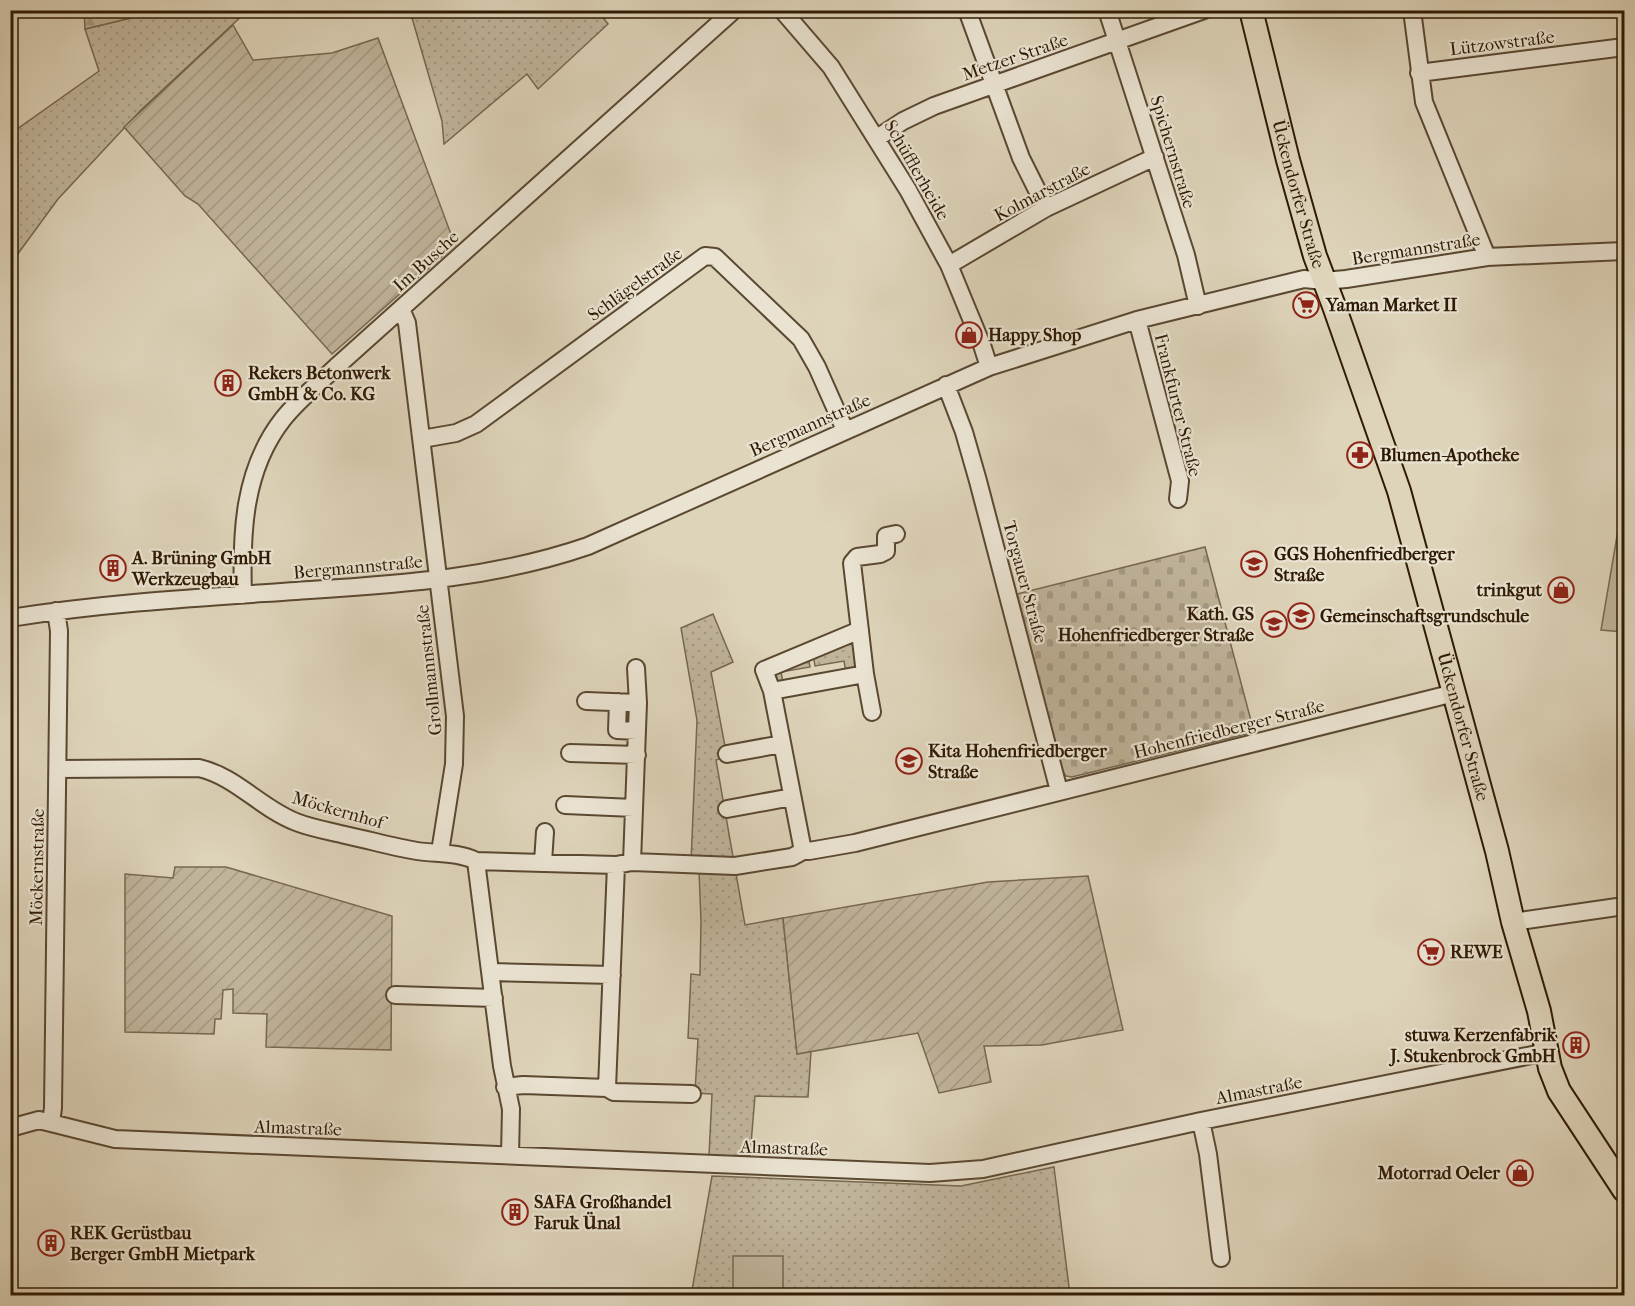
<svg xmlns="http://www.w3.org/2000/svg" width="1635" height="1306" font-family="'IM FELL French Canon',serif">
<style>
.grass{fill:url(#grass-dots);stroke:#77674f;stroke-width:1.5}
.forest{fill:url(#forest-firs);stroke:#77674f;stroke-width:1.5}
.cemetery{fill:url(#cemetery-stones);stroke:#77674f;stroke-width:1.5}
.garden{fill:url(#garden-furrows);stroke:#77674f;stroke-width:1.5}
.pitch{fill:#c0b49b;stroke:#77674f;stroke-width:1.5}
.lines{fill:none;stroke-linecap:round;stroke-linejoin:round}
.minor-casing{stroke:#5a4831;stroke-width:20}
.major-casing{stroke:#2e1a03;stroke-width:26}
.minor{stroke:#eae3d2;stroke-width:16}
.major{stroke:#ded4ba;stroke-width:22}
.labels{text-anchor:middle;stroke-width:4.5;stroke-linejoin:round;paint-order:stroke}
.street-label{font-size:18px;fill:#2e1a03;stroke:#eae3d2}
.poi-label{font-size:18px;font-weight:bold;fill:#2e1a03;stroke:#eae3d2;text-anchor:start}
</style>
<defs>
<pattern id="grass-dots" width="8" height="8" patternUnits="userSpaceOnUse" patternTransform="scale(1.5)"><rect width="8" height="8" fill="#c0b49b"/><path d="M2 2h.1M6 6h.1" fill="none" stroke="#a59a84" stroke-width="1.8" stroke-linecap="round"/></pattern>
<pattern id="forest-firs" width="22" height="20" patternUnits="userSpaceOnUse" patternTransform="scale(1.5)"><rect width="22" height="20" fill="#c0b49b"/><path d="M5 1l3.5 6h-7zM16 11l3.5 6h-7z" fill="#a59a84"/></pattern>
<pattern id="cemetery-stones" width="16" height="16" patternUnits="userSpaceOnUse" patternTransform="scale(1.5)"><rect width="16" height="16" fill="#c0b49b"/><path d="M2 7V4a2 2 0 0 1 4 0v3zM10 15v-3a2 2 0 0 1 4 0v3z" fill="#a59a84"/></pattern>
<pattern id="garden-furrows" width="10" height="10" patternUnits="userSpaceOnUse" patternTransform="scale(1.5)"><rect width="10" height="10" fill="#c0b49b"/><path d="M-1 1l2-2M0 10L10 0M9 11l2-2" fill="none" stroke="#a59a84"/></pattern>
</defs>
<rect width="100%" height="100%" fill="#ded4ba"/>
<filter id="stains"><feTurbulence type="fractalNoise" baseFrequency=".00333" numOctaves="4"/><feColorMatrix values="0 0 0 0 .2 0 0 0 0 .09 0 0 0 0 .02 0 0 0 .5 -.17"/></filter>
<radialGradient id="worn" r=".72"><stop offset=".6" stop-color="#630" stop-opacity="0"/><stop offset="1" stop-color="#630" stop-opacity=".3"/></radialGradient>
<path class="grass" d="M160,11h87l-106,99 -83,89 -41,56 -6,13v-136l6,-3 82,-58 -14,-42z
M410,11h188l10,13 -70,65 -11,-15 -83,70 -2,-23z
M713,614l20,48 -22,10 16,85 -11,3 29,165 38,-7 14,135 14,-2 -3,46 -53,-1 -5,60h-41l3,-62 -17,-1 3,-54 -10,-1 3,-64 9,1 1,-54 -2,-50 -8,-9 6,-142 -16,-92z
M853,642l2,2 2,23 -11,5 -2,-11 -29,5 -2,-12z
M808,656l2,11 -29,5 2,11 -5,1 -3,-14z
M1054,1167l16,128 -379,1 21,-120 249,10z"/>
<path class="forest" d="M84,10h76v1l-75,18z"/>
<path class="cemetery" d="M1205,547l49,185 -182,45 -6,-1 -4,-5 -45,-177z"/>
<path class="garden" d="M233,25l20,35 79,-7 46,-15 77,207 -123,109 -134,-150 -13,-8 -61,-69z
M175,867h51l166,49 -1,134 -125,-3 1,-33 -34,-1v-24l-10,1 -2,29h-6l-1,15 -89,-2v-158l48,4z
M1088,876l35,154 -81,15 -58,1 7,36 -52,11 -21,-60 -121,21 -14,-136 205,-36z"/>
<path class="pitch" d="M1624,495v137l-23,-2z
M733,1256h50v39h-50z"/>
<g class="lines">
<g class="minor-casing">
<path id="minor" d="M782,10l49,57 77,123 41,75 33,80 7,22
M967,10l54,148 25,50
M1107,10l79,245 12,51
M1412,10l12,92 63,155
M1419,73l205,-26
M877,138l26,-17 31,-15 270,-96
M949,265l97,-57 109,-51
M401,309l6,14 48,393 -1,48 -14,88
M1137,320l43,161 -2,18
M946,385l18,47 14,49 81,310
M422,439l34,-6 20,-9 229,-168 10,1 86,82 16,28 28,63
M243,595c-2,-61 0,-125 40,-176 15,-19 35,-35 53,-52l398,-357
M10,618c100,-16 200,-21 300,-28 95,-6 188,-13 278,-44l401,-179 148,-47 167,-41 20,2 22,-2 141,-22 137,-6
M865,674l7,38
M772,691l93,-17 -13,-111 5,-6 23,-3 6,-3v-15l10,-2
M586,701l52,2
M618,702l-1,28 20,1
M570,753l67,2
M727,754l55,-10
M58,769l141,-1c38,9 61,40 97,54 15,6 33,9 49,13 24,5 48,12 72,16 20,3 41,1 59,10l26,205 9,43 -1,46
M565,805l69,3
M727,809l65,-12
M803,851l-31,-160 -8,-21 96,-40
M476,861l140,4 16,-3 103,4 57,-9 11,-6h6l46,-8 599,-150
M543,862l2,-30
M632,862l6,-159 -2,-35
M1513,922l111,-16
M491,972l121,3
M395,995l99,3
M505,1087l18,-2 84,3 7,4 78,2
M607,1088l9,-223
M1201,1121l7,33 13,104
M51,1123l2,-15 6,-477 -3,-20
M10,1128l29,-8 76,19 815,34 53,-4 218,-48 346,-69"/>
</g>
<g class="major-casing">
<g id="major">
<path id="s1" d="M1251,10l37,150 27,96 19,50 65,185 98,360 16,71 26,89 11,57 9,23 65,99"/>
</g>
</g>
<use href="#minor" class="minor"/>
<use href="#major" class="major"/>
</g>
<defs>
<g id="supermarket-ring" transform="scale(1.35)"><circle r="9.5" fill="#eae3d2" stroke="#8f2418" stroke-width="1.5"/><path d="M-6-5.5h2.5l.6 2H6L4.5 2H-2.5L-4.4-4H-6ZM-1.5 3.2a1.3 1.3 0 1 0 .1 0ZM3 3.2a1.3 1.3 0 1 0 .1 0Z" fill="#8f2418"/></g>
<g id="shop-ring" transform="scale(1.35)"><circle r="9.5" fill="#eae3d2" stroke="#8f2418" stroke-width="1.5"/><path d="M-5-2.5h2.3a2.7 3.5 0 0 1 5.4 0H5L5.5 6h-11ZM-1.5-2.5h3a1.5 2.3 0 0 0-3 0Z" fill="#8f2418"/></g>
<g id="building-ring" transform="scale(1.35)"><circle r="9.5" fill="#eae3d2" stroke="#8f2418" stroke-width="1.5"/><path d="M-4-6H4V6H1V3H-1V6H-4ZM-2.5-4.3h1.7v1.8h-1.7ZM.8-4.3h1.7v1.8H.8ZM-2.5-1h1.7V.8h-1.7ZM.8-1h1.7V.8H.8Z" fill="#8f2418"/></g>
<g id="pharmacy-ring" transform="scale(1.35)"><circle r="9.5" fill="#eae3d2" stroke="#8f2418" stroke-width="1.5"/><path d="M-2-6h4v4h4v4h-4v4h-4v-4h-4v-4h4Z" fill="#8f2418"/></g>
<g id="school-ring" transform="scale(1.35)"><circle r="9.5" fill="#eae3d2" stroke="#8f2418" stroke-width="1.5"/><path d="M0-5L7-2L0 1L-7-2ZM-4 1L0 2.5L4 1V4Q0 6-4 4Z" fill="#8f2418"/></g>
</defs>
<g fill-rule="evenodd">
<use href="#supermarket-ring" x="1306" y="305"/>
<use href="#shop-ring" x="969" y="335"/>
<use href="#building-ring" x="228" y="383"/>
<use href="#pharmacy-ring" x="1360" y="455"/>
<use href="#school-ring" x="1254" y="564"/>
<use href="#building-ring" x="113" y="568"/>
<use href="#shop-ring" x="1561" y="590"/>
<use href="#school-ring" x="1301" y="616"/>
<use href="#school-ring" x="1274" y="624"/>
<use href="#school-ring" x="909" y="761"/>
<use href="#supermarket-ring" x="1431" y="952"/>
<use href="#building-ring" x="1576" y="1045"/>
<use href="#shop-ring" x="1520" y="1173"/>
<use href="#building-ring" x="515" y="1212"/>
<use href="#building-ring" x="51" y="1243"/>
</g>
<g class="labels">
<g class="street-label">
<text transform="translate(1502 43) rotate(-7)" y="6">Lützowstraße</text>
<text transform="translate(1015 57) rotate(-19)" y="6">Metzer Straße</text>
<text transform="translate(1173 152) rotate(73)" y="6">Spichernstraße</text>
<text transform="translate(917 170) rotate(60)" y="6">Schüfflerheide</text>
<text transform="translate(1042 192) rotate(-28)" y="6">Kolmarstraße</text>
<text dy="6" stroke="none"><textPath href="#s1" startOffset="190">Ückendorfer Straße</textPath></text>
<text transform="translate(1416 249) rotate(-9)" y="6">Bergmannstraße</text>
<text transform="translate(426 261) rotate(-42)" y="6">Im Busche</text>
<text transform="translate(635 284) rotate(-36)" y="6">Schlägelstraße</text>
<text transform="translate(1178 405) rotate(76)" y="6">Frankfurter Straße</text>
<text transform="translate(810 425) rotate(-24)" y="6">Bergmannstraße</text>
<text transform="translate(358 567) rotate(-5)" y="6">Bergmannstraße</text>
<text transform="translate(1025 582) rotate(75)" y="6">Torgauer Straße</text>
<text transform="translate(429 670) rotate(-96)" y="6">Grollmannstraße</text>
<text dy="6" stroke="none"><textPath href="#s1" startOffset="748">Ückendorfer Straße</textPath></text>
<text transform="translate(1229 729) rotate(-14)" y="6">Hohenfriedberger Straße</text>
<text transform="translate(338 810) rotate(16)" y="6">Möckernhof</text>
<text transform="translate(37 867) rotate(-89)" y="6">Möckernstraße</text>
<text transform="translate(1259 1090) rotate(-11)" y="6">Almastraße</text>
<text transform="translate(298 1128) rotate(2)" y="6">Almastraße</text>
<text transform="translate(784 1148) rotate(2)" y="6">Almastraße</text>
</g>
<g class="poi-label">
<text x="1326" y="311">Yaman Market II</text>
<text x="988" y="341">Happy Shop</text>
<text x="248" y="379">Rekers Betonwerk<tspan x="248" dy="21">GmbH &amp; Co. KG</tspan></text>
<text x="1380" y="461">Blumen-Apotheke</text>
<text x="1274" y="560">GGS Hohenfriedberger<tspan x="1274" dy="21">Straße</tspan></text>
<text x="132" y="564">A. Brüning GmbH<tspan x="132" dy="21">Werkzeugbau</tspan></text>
<text x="1542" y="596" text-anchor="end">trinkgut</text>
<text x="1254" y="620" text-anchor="end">Kath. GS<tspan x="1254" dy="21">Hohenfriedberger Straße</tspan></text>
<text x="1320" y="622">Gemeinschaftsgrundschule</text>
<text x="928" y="757">Kita Hohenfriedberger<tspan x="928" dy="21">Straße</tspan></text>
<text x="1450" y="958">REWE</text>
<text x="1556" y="1041" text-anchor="end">stuwa Kerzenfabrik<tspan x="1556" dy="21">J. Stukenbrock GmbH</tspan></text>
<text x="1500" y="1179" text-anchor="end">Motorrad Oeler</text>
<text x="534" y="1208">SAFA Großhandel<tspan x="534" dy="21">Faruk Ünal</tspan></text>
<text x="70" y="1239">REK Gerüstbau<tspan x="70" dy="21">Berger GmbH Mietpark</tspan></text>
</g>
</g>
<rect width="1635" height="1306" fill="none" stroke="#ded4ba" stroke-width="36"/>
<rect x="12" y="12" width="1611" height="1282" fill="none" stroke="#2e1a03" stroke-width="3"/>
<rect x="18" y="18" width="1599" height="1270" fill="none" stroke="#2e1a03" stroke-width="1.5"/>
<rect width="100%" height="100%" filter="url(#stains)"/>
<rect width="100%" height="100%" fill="url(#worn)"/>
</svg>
